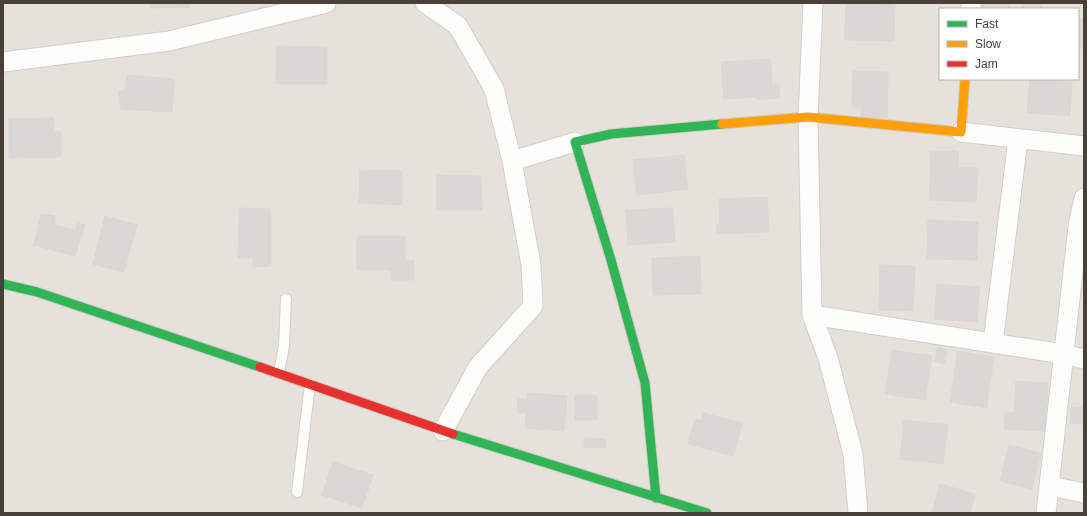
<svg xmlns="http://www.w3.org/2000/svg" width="1087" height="516" font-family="Arial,sans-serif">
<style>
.residential{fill:#e7e1db;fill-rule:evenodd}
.building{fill:#dbd7d4;stroke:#dbd7d3}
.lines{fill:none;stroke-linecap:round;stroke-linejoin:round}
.lane-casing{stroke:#d1cecb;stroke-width:12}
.street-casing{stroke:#d1cecb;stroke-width:21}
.fast-casing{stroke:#d2ccc4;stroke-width:11}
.slow-casing{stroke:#d2ccc4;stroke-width:11}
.jam-casing{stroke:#d2ccc4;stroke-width:11}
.lane{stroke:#fdfdfc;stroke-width:10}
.street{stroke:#fdfdfc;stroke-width:19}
.fast{stroke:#30b455;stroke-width:9}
.slow{stroke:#ff9f0a;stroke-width:9}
.jam{stroke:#e5322d;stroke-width:9}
</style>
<rect width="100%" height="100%" fill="#f3f0ed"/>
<path class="residential" d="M3,3h1081v510h-1081zM940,9h138v70h-138z"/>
<path class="building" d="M150,3h40v4l-40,1z
M982,3h27v6l-27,-2z
M1023,3h18v6h-18z
M846,4l49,1 -1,36 -49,-1z
M1078,19h6v29h-6z
M277,46l50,1v37h-51z
M770,59l2,26h7v13l-22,2v-3l-33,2 -3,-37z
M853,71l35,1 -1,46 -26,-1v-10h-9z
M127,75l47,4 -2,33 -51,-3 -2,-18h6z
M1030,79l42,3 -2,34 -43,-3z
M54,118v13h7v26l-52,1v-39z
M958,151l1,15 -28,2 -1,-16z
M684,155l4,34 -51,6 -4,-35z
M931,166l47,2 -2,34 -47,-2z
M360,170l42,1v34l-43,-2z
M437,175l44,1 1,34h-45z
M767,197l2,35 -52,2v-9h3l-1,-26z
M239,208l32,1v57l-18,1v-9h-15z
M673,208l2,34 -47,3 -2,-35z
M41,214l14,2v9l20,5 3,-7 7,2 -10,31 -41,-11z
M105,216l32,9 -13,47 -31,-8z
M928,220l50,2 -1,38 -50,-1z
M357,236h48v24h9v20h-23v-10h-34z
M700,256l1,38 -48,1 -1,-37z
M880,265l35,1 -2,45 -34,-1z
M937,284l42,3 -2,35 -43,-3z
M938,347l9,3 -3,14 -10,-3z
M892,350l40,6 -7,44 -40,-6z
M958,351l36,6 -8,51 -36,-6z
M1016,381l32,2 -3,48 -41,-2 1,-16h9z
M527,393l40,3 -3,35 -39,-3 1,-15 -9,-1 1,-13 8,1z
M575,395h22v25h-22z
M1071,407l13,1v16l-14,-1z
M703,413l39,10 -8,33 -46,-12 7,-25 7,2z
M904,420l44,5 -5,39 -43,-5z
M584,438l22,1 -1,9 -21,-1z
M1009,445l32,8 -9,36 -32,-8z
M333,462l40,13 -11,33 -40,-13z
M940,484l35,10 -5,19h-38z"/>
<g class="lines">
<g class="lane-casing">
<path id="lane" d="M279,373l5,-28 2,-46
M297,492l13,-108"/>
</g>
<g class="street-casing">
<path id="street" d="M425,3l33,23 36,63 18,72 19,104 2,41 -55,61 -35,64
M813,3l-5,114 4,198 16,43 25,96 5,59
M971,9v-6
M3,62l166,-21 157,-38
M961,132l123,14
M512,161l63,-19
M812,315l251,39 21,5
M993,343l25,-204
M1050,486l34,7
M1046,513l32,-286 6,-29"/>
</g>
<g class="fast-casing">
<path id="fast" d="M3,284l34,8 223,75
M453,434l254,79
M656,498l-11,-115 -34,-123 -36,-118 36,-8 111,-10"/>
</g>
<g class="slow-casing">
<path id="slow" d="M722,124l86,-7 153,15 4,-53"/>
</g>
<g class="jam-casing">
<path id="jam" d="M260,367l193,67"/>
</g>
<use href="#lane" class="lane"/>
<use href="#street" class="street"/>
<use href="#fast" class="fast"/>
<use href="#slow" class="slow"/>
<use href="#jam" class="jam"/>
</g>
<rect width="1087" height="516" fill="none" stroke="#494038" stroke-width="8"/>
<rect x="939" y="8" width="140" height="72" fill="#ffffff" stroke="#b6b3af"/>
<rect x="947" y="21" width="20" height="6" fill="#30b455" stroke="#b6b3af"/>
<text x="975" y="28" font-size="12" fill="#494038">Fast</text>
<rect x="947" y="41" width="20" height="6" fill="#ff9f0a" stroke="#b6b3af"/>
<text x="975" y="48" font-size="12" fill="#494038">Slow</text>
<rect x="947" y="61" width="20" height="6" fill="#e5322d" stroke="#b6b3af"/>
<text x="975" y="68" font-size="12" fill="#494038">Jam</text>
</svg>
